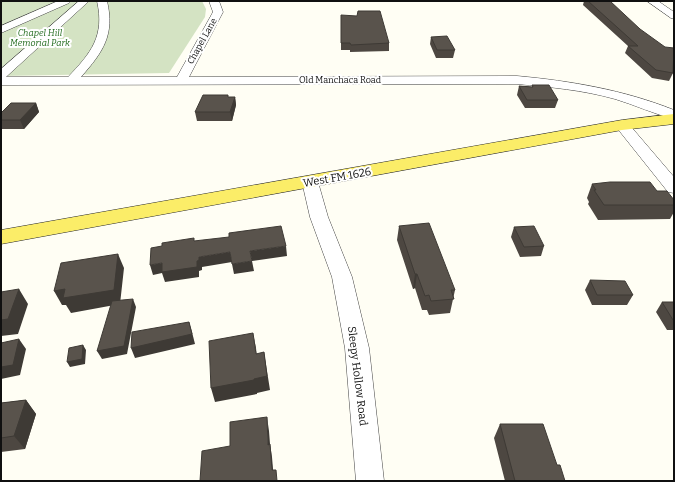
<svg xmlns="http://www.w3.org/2000/svg" width="675" height="482" font-family="Bitter,serif">
<style>
.cemetery{fill:#d4e3c3}
.lines{fill:none;stroke-linecap:round;stroke-linejoin:round}
.minor-casing{stroke:#434343;stroke-width:1}
.major-casing{stroke:#212121;stroke-width:1}
.minor{fill:#fff;fill-rule:evenodd}
.major{fill:#fbed68;fill-rule:evenodd}
.wall{fill:#4d4741}
.shaded-wall{fill:#3e3a35}
.building{fill:#59534c;stroke:#3e3a35}
.labels{text-anchor:middle;stroke-width:4;stroke-linejoin:round;paint-order:stroke}
.far-park-label{font-size:9px;font-style:italic;fill:#226b1e;stroke:#fff}
.far-street-label{font-size:9px;fill:#101010;stroke:#fff}
.street-label{font-size:11px;fill:#101010;stroke:#fff}
</style>
<rect width="100%" height="100%" fill="#fffef4"/>
<path class="cemetery" d="M1,1h201l4,8 -1,8 -36,56 -168,3z"/>
<g class="lines">
<g class="minor-casing">
<path id="minor" d="M58,1h13l-2,2 -68,30v-7z
M79,1h10l-83,76h62c23,-24 37,-41 29,-76h10c8,34 -4,51 -26,76h96l36,-65 -4,-11h10l4,11 -34,65 328,-1c54,5 107,14 157,34v9c-20,-5 -39,-14 -59,-20 -32,-9 -65,-12 -98,-15l-516,1v-16z
M647,1h11l16,11v7l-3,-1z
M622,121l5,1 47,55v16l-6,-1 -51,-64 -2,-3 2,-3z
M310,177l6,1 2,4 10,35 24,60 17,71 15,133h-28l-11,-133 -13,-71 -22,-60 -8,-35 2,-4z"/>
</g>
<g class="major-casing">
<path id="major" d="M674,114v10l-52,6 -621,114v-14l621,-110z"/>
</g>
<use href="#minor" class="minor"/>
<use href="#major" class="major"/>
</g>
<path class="wall" d="M584,1h26l63,72 -4,8 -17,-3 -27,-25 3,-7 -45,-41z
M341,15l48,28v8l-39,1v-2h-9z
M431,37l24,13 -2,8h-17l-6,-14z
M532,85l26,15 -3,8h-30l-8,-13 2,-9 13,1z
M229,97h6l1,8 -4,16h-35l-2,-9z
M36,103l3,9 -15,17h-23v-16z
M592,184l65,7 17,9v12l-4,7 -72,1 -10,-16 1,-2 -2,-4z
M399,226l56,64 -5,23 -21,2 -2,-5h-5l-7,-22 -2,1 -16,-49z
M514,227l30,19 -3,10 -21,1 -9,-20z
M590,280l43,15 -6,10h-35l-7,-15z
M662,302h12v28h-7l-11,-18z
M26,400l10,14 -11,35 -24,3v-49z
M500,424l57,41 8,16h-60l-11,-43z"/>
<path class="shaded-wall" d="M235,97l1,8 -4,16 -2,-9z
M36,103l3,9 -15,17 -4,-9z
M286,246l1,10 -35,5 -2,-10z
M230,252l2,10 -30,5v3l-3,1v6l-34,5 -3,-9 -9,2 -3,-10 12,-2 35,-2 2,-4z
M118,254l6,14 -4,36 -49,9 -5,-8h-4l-8,-14z
M252,261l2,10 -20,3 -2,-10z
M415,274h2l-2,14 -2,1z
M19,289l9,15 -10,30 -17,2v-16z
M133,299l3,8 -9,47 -25,5 -5,-8z
M189,322l3,10 3,12 -60,14 -4,-10z
M253,333l3,15 2,20z
M19,339l7,10 -6,26 -19,4v-12z
M83,345l3,5 -1,14 -15,3 -3,-5z
M264,352l6,38 -13,3v1l-42,8 -4,-14z
M26,400l10,14 -11,35 -11,-13z
M267,417l2,14 1,13 2,13 2,24 -2,-11 -4,-25z"/>
<path class="building" d="M588,1h22l30,28 25,18 9,1 -1,25 -17,-3 -28,-24h10z
M358,11h22l9,32 -38,2 -1,-2h-9v-28l16,1z
M447,36l8,14h-18l-6,-13z
M532,85h17l9,15h-31l-8,-14 14,1z
M203,95h25v2h7l-5,15h-35z
M11,103h25l-16,17h-19v-7z
M610,182h40l7,9h10l7,9v5h-70l-10,-15h2l-4,-6z
M429,223l26,67h-4l3,9 -23,2 -2,-6 -4,1 -8,-22h-2l-16,-48z
M281,226l5,20 -36,5 2,10 -20,3 -2,-12 -31,5v3l-2,1v6l-35,5v-9l-12,2 1,-17 11,-2v-3l32,-5v3l35,-4v-4z
M534,226l10,20 -20,1 -10,-20z
M118,254l-4,36 -51,8 2,-9 -11,2 7,-28z
M590,280l35,1 8,14h-36z
M19,289l-11,30 -7,1v-28z
M133,299l-9,47 -27,5 15,-50z
M662,302h12v18h-1z
M189,322l3,12 -61,14 1,-16z
M253,333l3,21 8,-2 3,24 -13,3v1l-43,8 -2,-47z
M19,339l-6,26 -12,2v-24z
M83,345l-1,14 -15,3 2,-14z
M26,400l-12,36 -13,2v-35z
M267,417l1,28 2,-1 2,26h4l1,11h-77l2,-30 28,-5v-24z
M500,424h43l14,41h3l5,16h-50z"/>
<g class="labels">
<g class="far-park-label">
<text x="40" y="36">Chapel Hill<tspan x="40" dy="10">Memorial Park</tspan></text>
</g>
<g class="far-street-label">
<text transform="translate(202 41) rotate(-61)" y="3">Chapel Lane</text>
<text x="340" y="83">Old Manchaca Road</text>
</g>
<g class="street-label">
<text transform="translate(337 177) rotate(-10)" y="4">West FM 1626</text>
<text transform="translate(358 376) rotate(83)" y="4">Sleepy Hollow Road</text>
</g>
</g>
<rect width="675" height="482" fill="none" stroke="#101010" stroke-width="4"/>
</svg>
